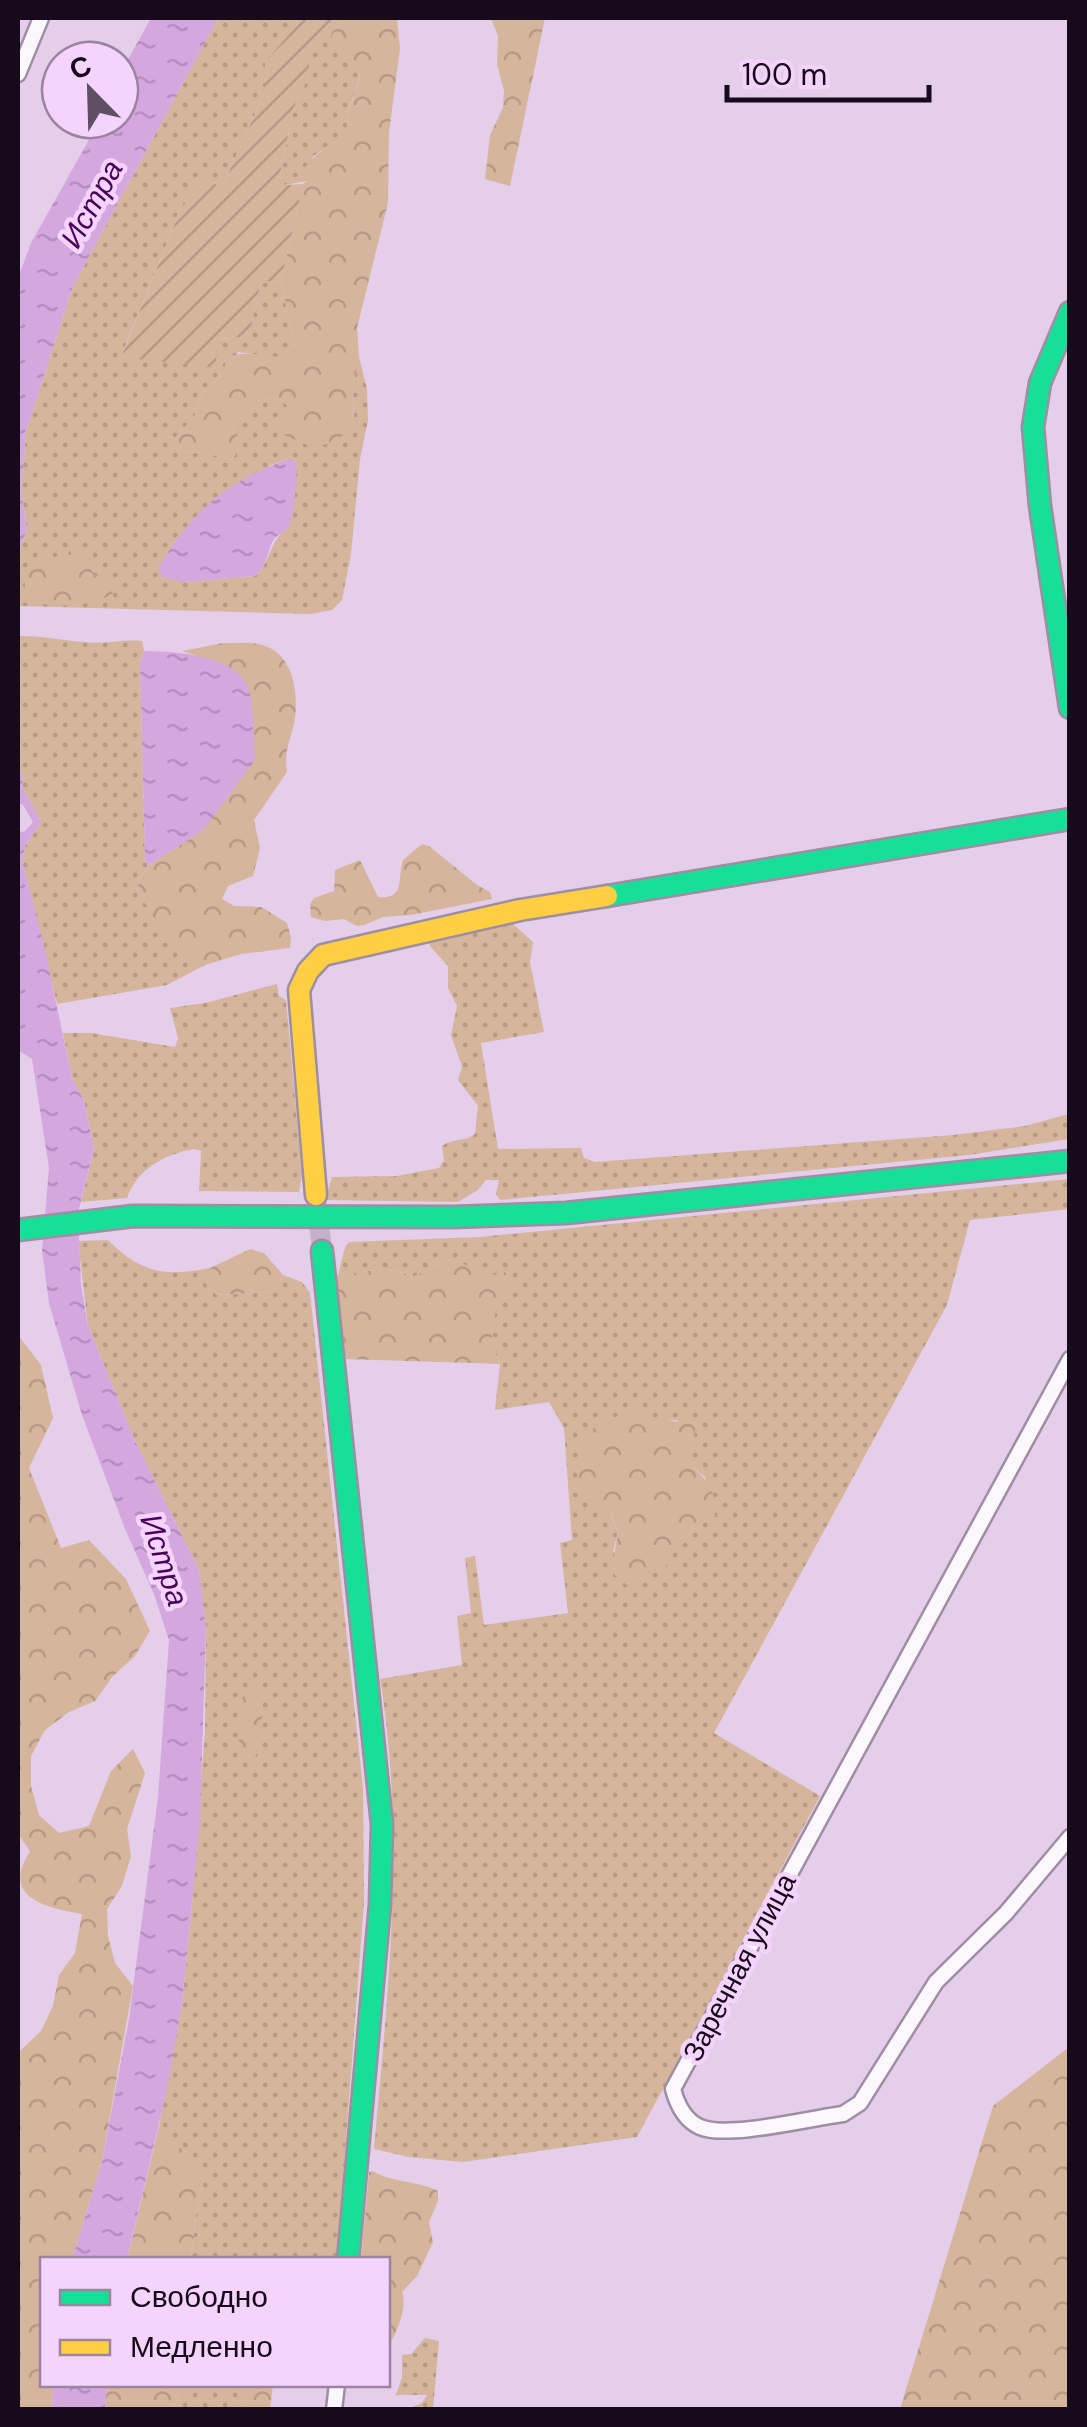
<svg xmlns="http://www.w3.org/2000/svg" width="1087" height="2427" font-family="'DM Sans',sans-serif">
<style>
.grass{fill:url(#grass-dots);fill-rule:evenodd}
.forest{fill:url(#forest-crowns)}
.garden{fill:url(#garden-furrows)}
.water{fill:url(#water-ripples)}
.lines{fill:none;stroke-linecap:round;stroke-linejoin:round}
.secondary-tunnel{stroke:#c5b1cb;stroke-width:20;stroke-dasharray:20 10;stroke-linecap:butt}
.street-casing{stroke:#9f8ea3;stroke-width:19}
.fast-casing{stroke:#9f8ea3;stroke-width:25}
.slow-casing{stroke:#9f8ea3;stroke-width:25}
.street{stroke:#fbf8fc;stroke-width:14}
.fast{stroke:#16e098;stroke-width:20}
.slow{stroke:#ffcf43;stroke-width:20}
.labels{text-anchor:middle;stroke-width:9;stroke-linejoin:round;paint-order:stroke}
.street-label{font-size:28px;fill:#170a1b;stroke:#f4d4fc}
.water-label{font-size:30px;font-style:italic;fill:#490258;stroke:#f4d4fc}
</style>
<defs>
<pattern id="grass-dots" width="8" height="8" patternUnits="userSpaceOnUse" patternTransform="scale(2.5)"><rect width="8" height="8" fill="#d5b59c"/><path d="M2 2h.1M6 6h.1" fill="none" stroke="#b69a86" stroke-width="1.8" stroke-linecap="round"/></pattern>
<pattern id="forest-crowns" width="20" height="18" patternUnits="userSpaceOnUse" patternTransform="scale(2.5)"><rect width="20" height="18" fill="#d5b59c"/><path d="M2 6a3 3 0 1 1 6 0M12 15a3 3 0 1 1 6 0" fill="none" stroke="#b69a86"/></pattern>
<pattern id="garden-furrows" width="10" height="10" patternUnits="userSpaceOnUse" patternTransform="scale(2.5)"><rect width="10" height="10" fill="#d5b59c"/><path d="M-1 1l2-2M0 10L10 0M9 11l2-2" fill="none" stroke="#b69a86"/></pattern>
<pattern id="water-ripples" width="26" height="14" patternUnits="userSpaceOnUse" patternTransform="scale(2.5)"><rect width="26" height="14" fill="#d4a8df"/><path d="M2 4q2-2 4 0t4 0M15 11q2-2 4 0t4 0" fill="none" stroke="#b58fbf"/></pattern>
</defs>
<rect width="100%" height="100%" fill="#e4ceea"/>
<path class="grass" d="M218,18h85l-38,44v30l-43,95 -42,24 -59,145 128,-21 12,-53 20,-1 15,72 -14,6 -44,-7 -14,21 -21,17 -9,27 -20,22 5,13 27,1 25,7 8,-10 -6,-28 19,-20 26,-5 10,9 66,24 -1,-44 6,-29 8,32 1,31 -8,39 -9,95 -9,46 -10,10 -22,4 -292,-8v-53l9,-23 -6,-40 5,-59 47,-145zM288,459l8,3 -8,66c-19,12 -17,35 -33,48l-72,6 86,-116zM74,550l22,26 13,6 -74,-17z
M332,18h17l-17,14 28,40c-2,20 -15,35 -12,56l-9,13 -26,15 -6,25 -23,4 -4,-11 14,-67 15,-31v-26z
M18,636c26,0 41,4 66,6 19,3 39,-3 58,-1l2,10 -4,12 5,196 3,7 -10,15 1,15 20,23 11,26 35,20 -38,20 -110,19 -35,-143 3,-15 16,-24 -18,-34 -1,-14 -4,-8z
M513,924l20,18 -3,20 14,70 -63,11 17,106 83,-1 3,10 11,4 358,-27 72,-9 44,-12v25l-100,16 -469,45 -4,-6 3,-14h-13l-8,10 -20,12 -133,-2 7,-23 65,-1 42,-8 5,-8 -2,-14c10,-8 23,-4 33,-12l3,-28 -20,-26 4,-13 -11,-32 6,-29 -9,-18v-22l-18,-20 -1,-7z
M277,984l2,12 7,4 16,175 -3,17 -100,-1 2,-40 -7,-2c-29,5 -57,20 -67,49l-46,4 13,-54 -10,-47 -12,-23 -9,-45h28l84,14 3,-9 -8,-30 35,-5z
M1069,1179v30l-99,11 -23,85 -233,428 106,63 -183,341 -174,25 -54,-5 -35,-8c14,-157 32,-313 6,-470l82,-14 -5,-49 14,-3 -6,-55 10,-2 9,69 84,-12 -8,-70 12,-3 -8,-112 -15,-26 -54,8 5,-46 -8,-19 -1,-20 7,-21c-12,-26 -21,-36 -48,-45l-37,18c-28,-13 -48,-6 -77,2 7,-13 4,-26 13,-37l130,-5zM677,1420l13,25 -1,19 16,13 10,38 -35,24 -12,17 -55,-4 5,-20 -8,-19 46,-91z
M108,1240c33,33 57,37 102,28l-6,13 13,14 56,-3 10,-17 19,7 8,11 53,495 1,114 -27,357h-146l6,-52 7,-28 -12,-24 -25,-15 -8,-14 23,-122 10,-101 13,-173 1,-100 -7,-60 -64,-129 -47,-115 -10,-85z
M425,2338l14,3 -6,68h-26l15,-6 5,-8h-31l6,-18v-22l9,-1z
M179,2384l57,1 9,24 -70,1z"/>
<path class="forest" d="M349,18h48l3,31 -11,83 -1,71 -31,125 2,29 -6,29 1,44 -38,19 -38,-17 10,-26 -10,-9 -26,5 -19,20 6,28 -8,10 -25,-7 -28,-1 -4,-13 20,-22 9,-27 21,-17 2,-15c22,-12 46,6 70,-5l-15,-72 22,-97 4,-3 -2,-14c12,-17 31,-21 43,-39 -3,-20 10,-35 12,-55l-32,-27 4,-14z
M491,18h54l-35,168 -25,-7 5,-44 13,-27 1,-17 -7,-27 1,-28z
M74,550l13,7c3,15 7,19 22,25l4,13 -36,11 -38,-2 -14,-17 -1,-14 11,-9z
M223,643c12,1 28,-2 39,2 31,8 36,46 33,73 -3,19 -12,34 -8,54l-33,48 6,28 -7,28 -25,10 -6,13 12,7 27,1 26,16 4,14 -1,11 -49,6 -36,11 -35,-20 -12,-26 -19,-23 -1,-15 10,-15 55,-36 22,-165 -43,-14z
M422,844l7,2 48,39 13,7 2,7 -81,16 -28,2 -19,8 -7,1 -13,-7 -19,2 -14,-4 -1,-13 4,-6 20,-7 1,-21 25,-10 18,37c28,3 19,-19 25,-37z
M250,1249l14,4 19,22 -10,17 -56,3 -14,-14 7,-13z
M450,1259l19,7 17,11 19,-5 8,18c-24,22 -27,44 -13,74l-154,-5 -10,-80c29,-8 49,-15 77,-2z
M18,1335l23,30 12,53 -24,50 32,80 28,-8 37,39 24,52 -15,25 -22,20 -18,25 -26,11 -24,18 -14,26v30l8,29 20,18 30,-7 22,-55 22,-22 12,24 -18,56 4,27 -9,30 -15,23 1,27 7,27 18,23 -31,175 -30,98 -30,1v124l11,1 -1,24h-34v-356l23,-22 12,-25 6,-31 16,-22 7,-39c-36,-6 -82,-16 -52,-63l-12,-17z
M640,1410c20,14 33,9 56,15l-7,39c19,16 27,26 26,51l-35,24 -15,29 -38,17 -16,-13 7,-40 -7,-18 -21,-5c-16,-28 -17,-46 -4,-76l35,-19z
M248,1685c7,5 15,10 15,21 0,10 -4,44 -8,52l-16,-14 2,-42z
M1069,2047v362h-169l93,-303z
M159,2126l8,14 25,15 9,11 3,13 -7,28 -6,52 -64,1z
M373,2171c15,11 47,10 65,20v10l-9,21 4,20 -16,34 -15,16c6,17 -6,40 -14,56v-88l-27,-1 8,-87z
M107,2385h72l-4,24 -70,1z
M236,2385h37l-3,24h-25z"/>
<path class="garden" d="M303,18l31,1 -25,31v26l-15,31 -14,67 5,11 18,-1 -22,97 -20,1 -12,54 -28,3 -7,29 -93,-11 59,-146 21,-32 21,8 43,-95v-30z"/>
<path class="water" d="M151,18h67l-145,268 -47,145 -5,59 6,40 -9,23v-275l13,-35 69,-123h20v-46z
M289,459l7,3c1,13 -1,58 -9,67 -3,4 -10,6 -13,10 -7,12 -7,28 -19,37l-72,6 -21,-5 -4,-8c31,-56 70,-89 131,-110z
M144,651c28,0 96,4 105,39 6,21 4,48 6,70l-52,70 -55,36 -3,-7 -5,-196z
M18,766l4,8 1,14 18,34 -16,24 -3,15 21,80 29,137 12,23 10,47 -16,65 3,72 7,41 47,115 64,129 7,60 -6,191 -18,183 -16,90 -39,165h-55l30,-98 27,-142 29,-222 11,-157 -15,-46 -29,-65 -43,-114 -33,-112 -7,-53 7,-82 -17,-109 -13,-8 -1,-7v-213l6,1 9,-10 -10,-17 -5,-2z
M53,2385h54l-2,24h-53z"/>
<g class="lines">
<path class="secondary-tunnel" d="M316,1195l6,56"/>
<g class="street-casing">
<path id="street" d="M18,74l23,-56
M1070,1359l-397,730c4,15 11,31 27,38 27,12 111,-9 143,-13l17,-11 76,-121 70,-69 64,-76
M334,2410l3,-26"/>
</g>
<g class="fast-casing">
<path id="fast" d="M1070,312l-30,71 -7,44 7,79 30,202
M607,896l463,-77
M18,1230l115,-14 320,1 113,-4 504,-52
M322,1251l60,573 -2,81 -32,355"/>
</g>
<g class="slow-casing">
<path id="slow" d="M316,1195l-17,-205 9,-19 15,-16 197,-45 87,-14"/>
</g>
<use href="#street" class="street"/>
<use href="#fast" class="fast"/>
<use href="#slow" class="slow"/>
</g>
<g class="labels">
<g class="street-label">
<text transform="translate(739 1967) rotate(-62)" y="10">Заречная улица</text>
</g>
<g class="water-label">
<text transform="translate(92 204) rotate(-61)" y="10">Истра</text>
<text transform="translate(164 1560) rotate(72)" y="10">Истра</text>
</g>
</g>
<rect width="1087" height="2427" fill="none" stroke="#170a1b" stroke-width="40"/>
<rect x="40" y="2257" width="350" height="130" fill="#f4d4fc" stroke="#9c83a2" stroke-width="2.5"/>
<rect x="60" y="2290" width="50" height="15" fill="#16e098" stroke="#9c83a2" stroke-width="2.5"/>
<text x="130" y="2307" font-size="30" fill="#170a1b">Свободно</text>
<rect x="60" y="2340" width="50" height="15" fill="#ffcf43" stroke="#9c83a2" stroke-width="2.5"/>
<text x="130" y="2357" font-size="30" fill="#170a1b">Медленно</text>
<g transform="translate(90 90) rotate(337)"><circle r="48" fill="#f4d4fc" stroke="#9c83a2" stroke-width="2.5"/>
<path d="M0-8L18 38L0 25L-18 38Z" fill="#5f4f63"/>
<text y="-15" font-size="28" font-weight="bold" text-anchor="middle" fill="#170a1b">С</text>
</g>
<path d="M727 85v15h202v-15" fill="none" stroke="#170a1b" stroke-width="5"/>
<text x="742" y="85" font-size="30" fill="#170a1b" stroke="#f4d4fc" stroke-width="8" paint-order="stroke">100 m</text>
</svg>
